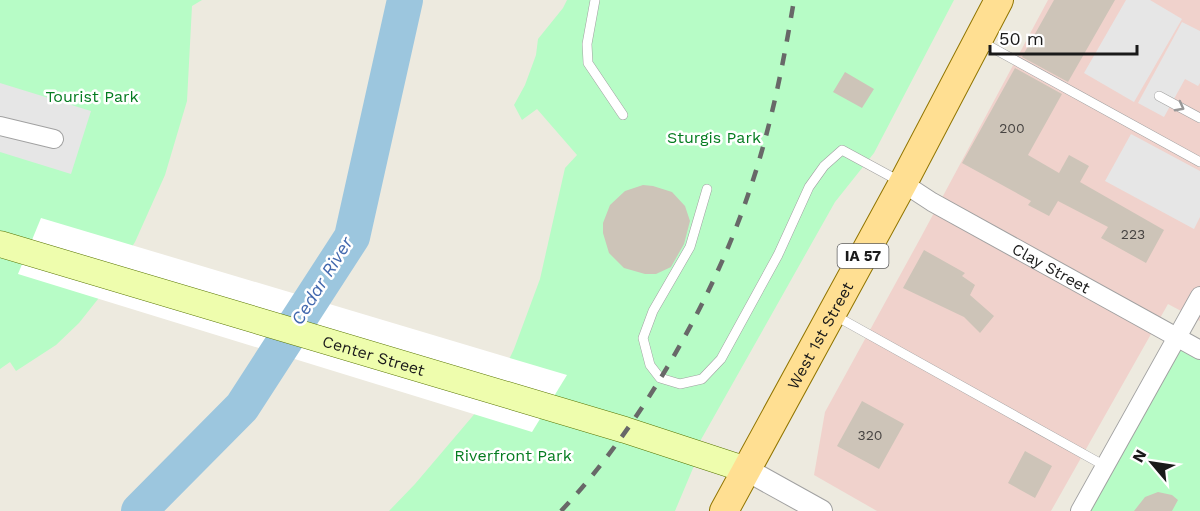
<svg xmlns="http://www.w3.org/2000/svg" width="1200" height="511" font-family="'Work Sans',sans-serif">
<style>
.commercial{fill:#f0d2cc}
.park{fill:#b7fcc6}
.parking{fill:#e6e6e6}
.pier{fill:#fff}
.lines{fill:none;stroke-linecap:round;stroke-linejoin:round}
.river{stroke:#9cc6de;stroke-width:36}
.building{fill:#cdc4b8}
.service-casing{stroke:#a1a1a1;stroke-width:10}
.minor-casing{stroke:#a1a1a1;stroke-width:20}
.tertiary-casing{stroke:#a1a1a1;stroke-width:24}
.secondary-casing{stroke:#567300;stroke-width:27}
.primary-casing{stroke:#917500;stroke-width:30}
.service{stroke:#fff;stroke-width:9}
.minor{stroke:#fff;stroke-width:18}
.tertiary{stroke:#fff;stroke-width:22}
.secondary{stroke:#eefdad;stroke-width:26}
.primary{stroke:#ffdf92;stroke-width:28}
.rail{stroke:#686868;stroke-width:4.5;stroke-dasharray:12 12;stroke-linecap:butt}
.oneway{stroke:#989898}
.labels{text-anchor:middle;stroke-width:5;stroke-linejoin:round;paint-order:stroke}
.number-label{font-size:14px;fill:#474442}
.shield{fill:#fff;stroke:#5f5f5f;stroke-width:1.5}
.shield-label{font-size:15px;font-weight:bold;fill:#1a1a1a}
.park-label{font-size:16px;fill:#057c20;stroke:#fff}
.street-label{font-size:16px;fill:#1a1a1a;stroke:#fff}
.water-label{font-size:18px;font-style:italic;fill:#4369ae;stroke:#fff}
</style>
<rect width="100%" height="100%" fill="#edeadf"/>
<path class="commercial" d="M1048,0h152v321l-32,-17 -117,207h-174l-63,-36 11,-63 96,-175z"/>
<path class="park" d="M0,0h202l-10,6 -5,95 -22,74 -30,67 -29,47 -27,34 -23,22 -40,26 -6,-9 -10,7z
M567,0h387l-80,153 -39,49 -141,250 5,2 -24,57h-286l26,-27 79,-93 20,-42 26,-70 25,-111 12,-13 -40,-46 -15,11 -8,-15 11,-20 11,-30 2,-16 25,-31z
M1177,338l23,12v161h-120z"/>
<path class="parking" d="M1126,0h24l32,19 -48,83 -50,-29z
M1182,22l18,9v52l-2,3 -13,-7 -21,38 -26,-14z
M0,83l91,28 -20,63 -71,-22z
M1131,134l69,37v46l-6,12 -89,-48z"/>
<path class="pier" d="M41,218l526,157 -35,57 -514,-158z"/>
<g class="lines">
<path class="river" d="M139,511l103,-104 110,-170 53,-237"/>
</g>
<path class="building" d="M1054,0h61l-47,82 -46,-25z
M1015,68l47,26 -34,61 31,18 10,-18 20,11 -9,16 84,48 -18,33 -45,-25 7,-11 -50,-26 -9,15 -21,-11 3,-4 -69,-38z
M845,72l29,17 -12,19 -29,-16z
M643,185l10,1 19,6 13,14 5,15 -6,23 -13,23 -15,7h-11l-21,-6 -15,-15 -6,-20v-10l7,-18 15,-14z
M924,250l41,23 -3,3 13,9 -5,10 24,21 -14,17 -16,-16 -61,-29z
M862,401l42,23 -25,45 -42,-23z
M1025,451l27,15 -17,32 -27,-15z
M1158,492l14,3 6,5 -6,11h-38l11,-14z"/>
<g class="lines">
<g class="service-casing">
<path id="service" d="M595,0l-8,44 1,19 35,52
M980,41l220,121
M1159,96l41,22
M707,189l-17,58 -37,64 -10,27 7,27 10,13 20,6 22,-5 19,-20 57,-104 31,-68 15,-21 18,-16 59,32
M834,315l271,151"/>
</g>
<g class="minor-casing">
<g id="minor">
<path d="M0,126l54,13"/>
<path id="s1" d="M903,183l29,19 268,148"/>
<path d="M1080,511l120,-215"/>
</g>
</g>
<g class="tertiary-casing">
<path id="tertiary" d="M747,470l74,41"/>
</g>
<g class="secondary-casing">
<g id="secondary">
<path id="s2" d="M0,244l625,186 122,40"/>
</g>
</g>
<g class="primary-casing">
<g id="primary">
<path id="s3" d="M724,511l179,-328 96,-183"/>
</g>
</g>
<use href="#service" class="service"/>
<use href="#minor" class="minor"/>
<use href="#tertiary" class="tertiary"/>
<use href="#secondary" class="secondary"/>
<use href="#primary" class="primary"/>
<path class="rail" d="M561,511c77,-81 151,-209 187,-316 22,-63 35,-129 46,-195"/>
</g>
<defs><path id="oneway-chevron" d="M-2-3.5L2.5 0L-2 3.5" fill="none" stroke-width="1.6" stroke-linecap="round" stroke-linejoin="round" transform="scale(1.5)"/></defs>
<use class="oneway" href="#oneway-chevron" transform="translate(1180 107) rotate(28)"/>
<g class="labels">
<g class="number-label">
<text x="1012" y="133">200</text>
<text x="1133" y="239">223</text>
<text x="870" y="440">320</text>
</g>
<rect class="shield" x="837.5" y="244" width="51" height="24" rx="4.5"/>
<g class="shield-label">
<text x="863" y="261">IA 57</text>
</g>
<g class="park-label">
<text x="92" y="102">Tourist Park</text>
<text x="714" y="143">Sturgis Park</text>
<text x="513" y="461">Riverfront Park</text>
</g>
<g class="street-label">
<text dy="6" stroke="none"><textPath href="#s1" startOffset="171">Clay Street</textPath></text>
<text dy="6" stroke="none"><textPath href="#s3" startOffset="200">West 1st Street</textPath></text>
<text dy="6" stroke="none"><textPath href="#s2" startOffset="390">Center Street</textPath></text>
</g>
<g class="water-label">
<text transform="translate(322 281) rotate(-58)" y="6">Cedar River</text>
</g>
</g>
<g transform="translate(1152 463) rotate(299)" stroke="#ffffff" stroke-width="4.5" paint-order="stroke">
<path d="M0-4.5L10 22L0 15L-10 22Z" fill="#1a1a1a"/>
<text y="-9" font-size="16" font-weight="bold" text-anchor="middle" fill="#1a1a1a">N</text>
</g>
<path d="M990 45v9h147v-9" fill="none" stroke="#1a1a1a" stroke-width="3"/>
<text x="999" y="45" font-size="18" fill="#1a1a1a" stroke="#ffffff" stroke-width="4.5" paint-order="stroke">50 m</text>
</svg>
